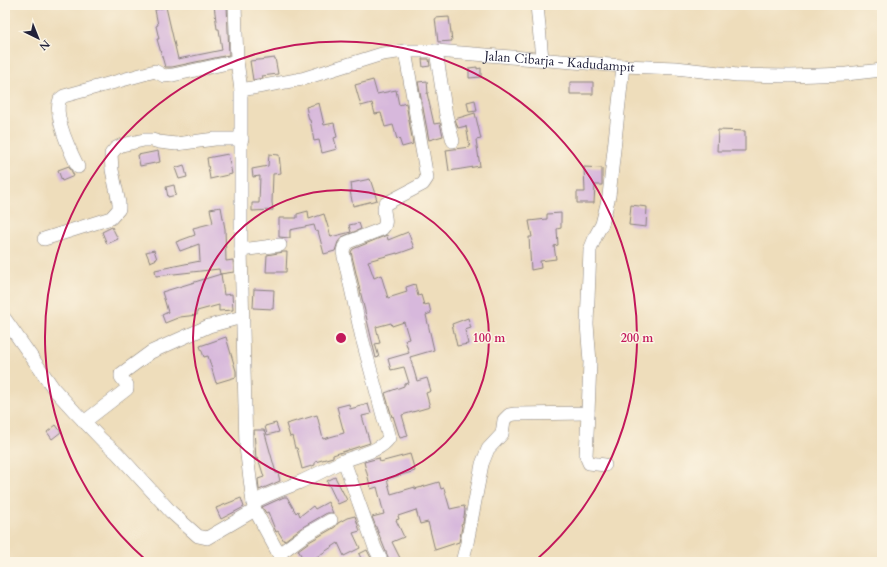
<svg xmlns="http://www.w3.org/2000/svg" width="887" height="567" font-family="Cardo,serif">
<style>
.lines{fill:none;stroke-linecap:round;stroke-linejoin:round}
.stream{stroke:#70bbe9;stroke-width:3}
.building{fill:#d7b8dc}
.minor-casing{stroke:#88807b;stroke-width:14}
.minor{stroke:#fff;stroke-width:13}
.ring{fill:none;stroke:#c2185b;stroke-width:2}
.labels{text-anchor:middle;stroke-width:3;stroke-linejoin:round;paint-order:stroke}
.street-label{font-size:13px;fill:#22223b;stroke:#fcf5e5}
.centre{fill:#c2185b;stroke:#fcf5e5;stroke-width:2}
.ring-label{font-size:12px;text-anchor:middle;font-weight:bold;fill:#c2185b;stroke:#fcf5e5;stroke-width:3;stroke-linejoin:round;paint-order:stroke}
</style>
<rect width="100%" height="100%" fill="#fcf5e5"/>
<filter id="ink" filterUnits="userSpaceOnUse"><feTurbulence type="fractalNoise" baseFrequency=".025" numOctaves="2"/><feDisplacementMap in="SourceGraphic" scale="8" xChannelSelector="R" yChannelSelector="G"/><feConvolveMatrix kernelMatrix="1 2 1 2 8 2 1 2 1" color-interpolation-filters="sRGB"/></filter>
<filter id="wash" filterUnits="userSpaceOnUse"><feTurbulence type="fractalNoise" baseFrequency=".012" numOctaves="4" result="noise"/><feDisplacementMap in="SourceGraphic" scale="16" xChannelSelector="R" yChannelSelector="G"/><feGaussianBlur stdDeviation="0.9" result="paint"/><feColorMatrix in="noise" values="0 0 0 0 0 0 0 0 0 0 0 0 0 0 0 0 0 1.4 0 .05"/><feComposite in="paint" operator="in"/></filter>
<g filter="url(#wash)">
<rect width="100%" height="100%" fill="#edb"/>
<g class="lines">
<path class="stream" d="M5,527v15"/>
</g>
<g id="blocks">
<path class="building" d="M214,5h13l2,50 -57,12h-7l-8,-28h2l-3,-13 2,-1 -3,-15 11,-3 12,52 44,-9 -3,-21h-2z
M449,17l3,24 -14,1 -3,-24z
M275,58l3,16 -16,2 1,2 -10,2 -3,-19z
M422,59h7l1,7 -7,1z
M477,67v2l4,-1v9l-12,1v-10z
M373,80l4,14 19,-4 3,15 7,-2 7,41 -11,3 -3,-9 -2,1 -4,-14 -8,2 -4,-14 -6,1 -3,-11 -11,3 -6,-21z
M427,81l1,12h-1l7,31 6,-1 3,13 -14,4 -11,-58z
M570,82h23v12h-23z
M475,100l2,11 -8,1 -2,-10z
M319,103l5,22 10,-2 3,14 -3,1 3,11 -15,4 -3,-13 -5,1 -4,-21h-1l-3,-13z
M475,113l6,26 -5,1 4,26 -31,5 -3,-21 24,-3 -4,-21 -8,2 -3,-9z
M718,130l27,1v20h-28z
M158,151l2,11 -20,4 -2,-11z
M228,154l4,20 -22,5 -3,-21z
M269,154l10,1 2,18 -8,1 -1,28 1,8 -21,1v-8h7l1,-27 -7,1 -1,-8 16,-3z
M184,165l3,12 -8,2 -4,-11z
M69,166l5,10 -12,5 -4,-11z
M584,167l18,1v17h-7l-1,18h-17v-11h8z
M370,179l7,21 -24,6 -3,-15h2l-1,-8z
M174,185l2,10 -8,2 -2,-10z
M631,205l16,2 -1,20 -17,-2z
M221,207l4,22 1,32 7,-1 1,12 -14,2 -1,-5 -63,7 -1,-6 45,-9 -1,-17 -19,7 -4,-9 19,-7 -2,-7 20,-5 -3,-14z
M308,211l1,8 15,-5 7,23 20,-5 -2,-7 10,-2 2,6 -19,8 -4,5 -3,9 -11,3 -6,-23 -2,1 -2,-7 -24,5v8l-11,-1v-19h18v-4z
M561,213v15l-4,1 1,16 -4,1 2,13 -16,2 1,7 -10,2 -2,-33h3l-3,-16 18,-2v-5z
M112,227l6,12 -11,5 -5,-12z
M408,232l6,16 -17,6v-1l-29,8 6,17 7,-3 7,23 19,-6 -1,-5 9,-3 3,12 3,-1 3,10 5,-1 2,9 -5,2 8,35 -24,7 7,24 10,-3 4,13 -5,2 4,14 -28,8 6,21 -8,2 -7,-22 -1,1 -7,-24 19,-7v-2l5,-1 -5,-16 -13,3 -3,-11 21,-6 -4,-13 4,-1 -5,-17 -12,4 -1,-3 -15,4 4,16 -5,1 4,13 -3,1 -25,-106 2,-3 34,-14 1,5z
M154,250l3,9 -7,3 -4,-10z
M283,252h4l-1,20h-20l1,-17z
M221,274l3,21 8,-1 1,16 -14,1v-6l-22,6v4l-17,2 -15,6 -3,-8 6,-3 -6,-20z
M254,289l20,1 -1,19 -20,-1z
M468,318l3,10 -6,2 3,14 -11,2 -5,-22z
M226,337l10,34v6l-20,6 -8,-27 -4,1 -4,-11z
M349,404l1,5 18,-5 3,10 -9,2 8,27 -37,12v2l-18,5v3l-13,4 -5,-21h-2l-3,-12 -2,1 -4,-13 31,-9 6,24 21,-6 -7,-26z
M276,423l3,9 -12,3 -2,-9z
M56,425l5,7 -9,7 -5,-7z
M254,430h10l12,43h2l2,8 -21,9 -1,-11 6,-2 -6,-19 -2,1z
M410,454l5,17 -28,8 4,15 24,-7v2l24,-7 2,7 3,-1 6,21 14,-3 1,4 -2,13 -2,1 1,3 -3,15 -24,8 -7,-28 -8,2 -4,-14 -18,6 1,3 -3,1 8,17 -12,5 10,20h-12l-18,-45 12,-3 -7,-27 -6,2 -7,-27 15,-4 1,4z
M335,477l12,23 -9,4 -11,-23z
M284,497h3l9,16 2,-2 2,5 13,-10 2,3 13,-7 5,11h-6l-26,15 -17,13 -6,-10 -2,1 -8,-20 -2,1 -4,-6z
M241,498l3,9 -23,12 -5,-11z
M355,516l5,15 -7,2 7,15 -16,8 -6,-13 -29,19h-4l-7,-12 11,-8 26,-15 3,-4 9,-5z
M367,550l6,12h-10l-4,-8z"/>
</g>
</g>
<g filter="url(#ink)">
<use href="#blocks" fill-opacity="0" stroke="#88807b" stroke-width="1"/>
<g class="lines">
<g class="minor-casing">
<g id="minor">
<path d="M235,5l2,56 4,29v159l5,198 7,56 2,7 28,52"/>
<path d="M537,5l5,54"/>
<path d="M436,51l10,64 7,26"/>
<path id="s1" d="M241,90l61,-11 80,-25 23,-3h31l187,15 53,2 61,7 53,1 56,-2 36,-4"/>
<path d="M78,167c-8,-16 -25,-52 -18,-68l4,-3 91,-25 9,5 9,-1 64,-14"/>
<path d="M44,239l67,-21 8,-9v-6l-7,-33 -1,-16 5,-6 6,-3 22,-5h8l7,2 17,2 39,-5h27"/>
<path d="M241,250l39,-5"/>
<path d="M5,319l49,70 21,23 27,28 15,13 54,59 27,24 9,2 48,-28"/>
<path d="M588,413l-2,43 3,7 16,2"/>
<path d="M84,422l43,-33v-4l-6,-8v-3l30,-22 58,-26 33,-9"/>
<path d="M344,461l31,87 7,14"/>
<path d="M253,503c14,-9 30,-14 45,-20 16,-7 30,-15 45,-22 15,-6 38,-10 46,-23l-27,-100 -19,-86 1,-5 4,-5 34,-13c8,-8 -1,-16 3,-25l38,-20 4,-6 -22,-127"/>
<path d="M279,554l26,-19 26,-15"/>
<path d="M462,562l5,-19 15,-79 6,-15 14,-15 2,-14 5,-5 6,-1 73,-1 2,-51 -3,-38 3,-74 6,-15 6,-11 7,-28 14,-130"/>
</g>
</g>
<use href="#minor" class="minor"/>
</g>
</g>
<g class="ring">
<circle cx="341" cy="338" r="148"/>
<path d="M147 561A296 296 0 1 1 535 561"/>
</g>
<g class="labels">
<g class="street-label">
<text dy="5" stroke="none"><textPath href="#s1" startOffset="324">Jalan Cibarja - Kadudampit</textPath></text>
</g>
</g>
<circle cx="341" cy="338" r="6" class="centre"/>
<g class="ring-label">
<text x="489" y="342">100 m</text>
<text x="637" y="342">200 m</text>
</g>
<rect width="887" height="567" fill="none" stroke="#fcf5e5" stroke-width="20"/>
<g transform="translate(38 38) rotate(137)" stroke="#fcf5e5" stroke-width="3" paint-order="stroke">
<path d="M0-3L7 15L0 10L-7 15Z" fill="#22223b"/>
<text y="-6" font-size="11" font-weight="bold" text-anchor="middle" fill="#22223b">N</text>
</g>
</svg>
